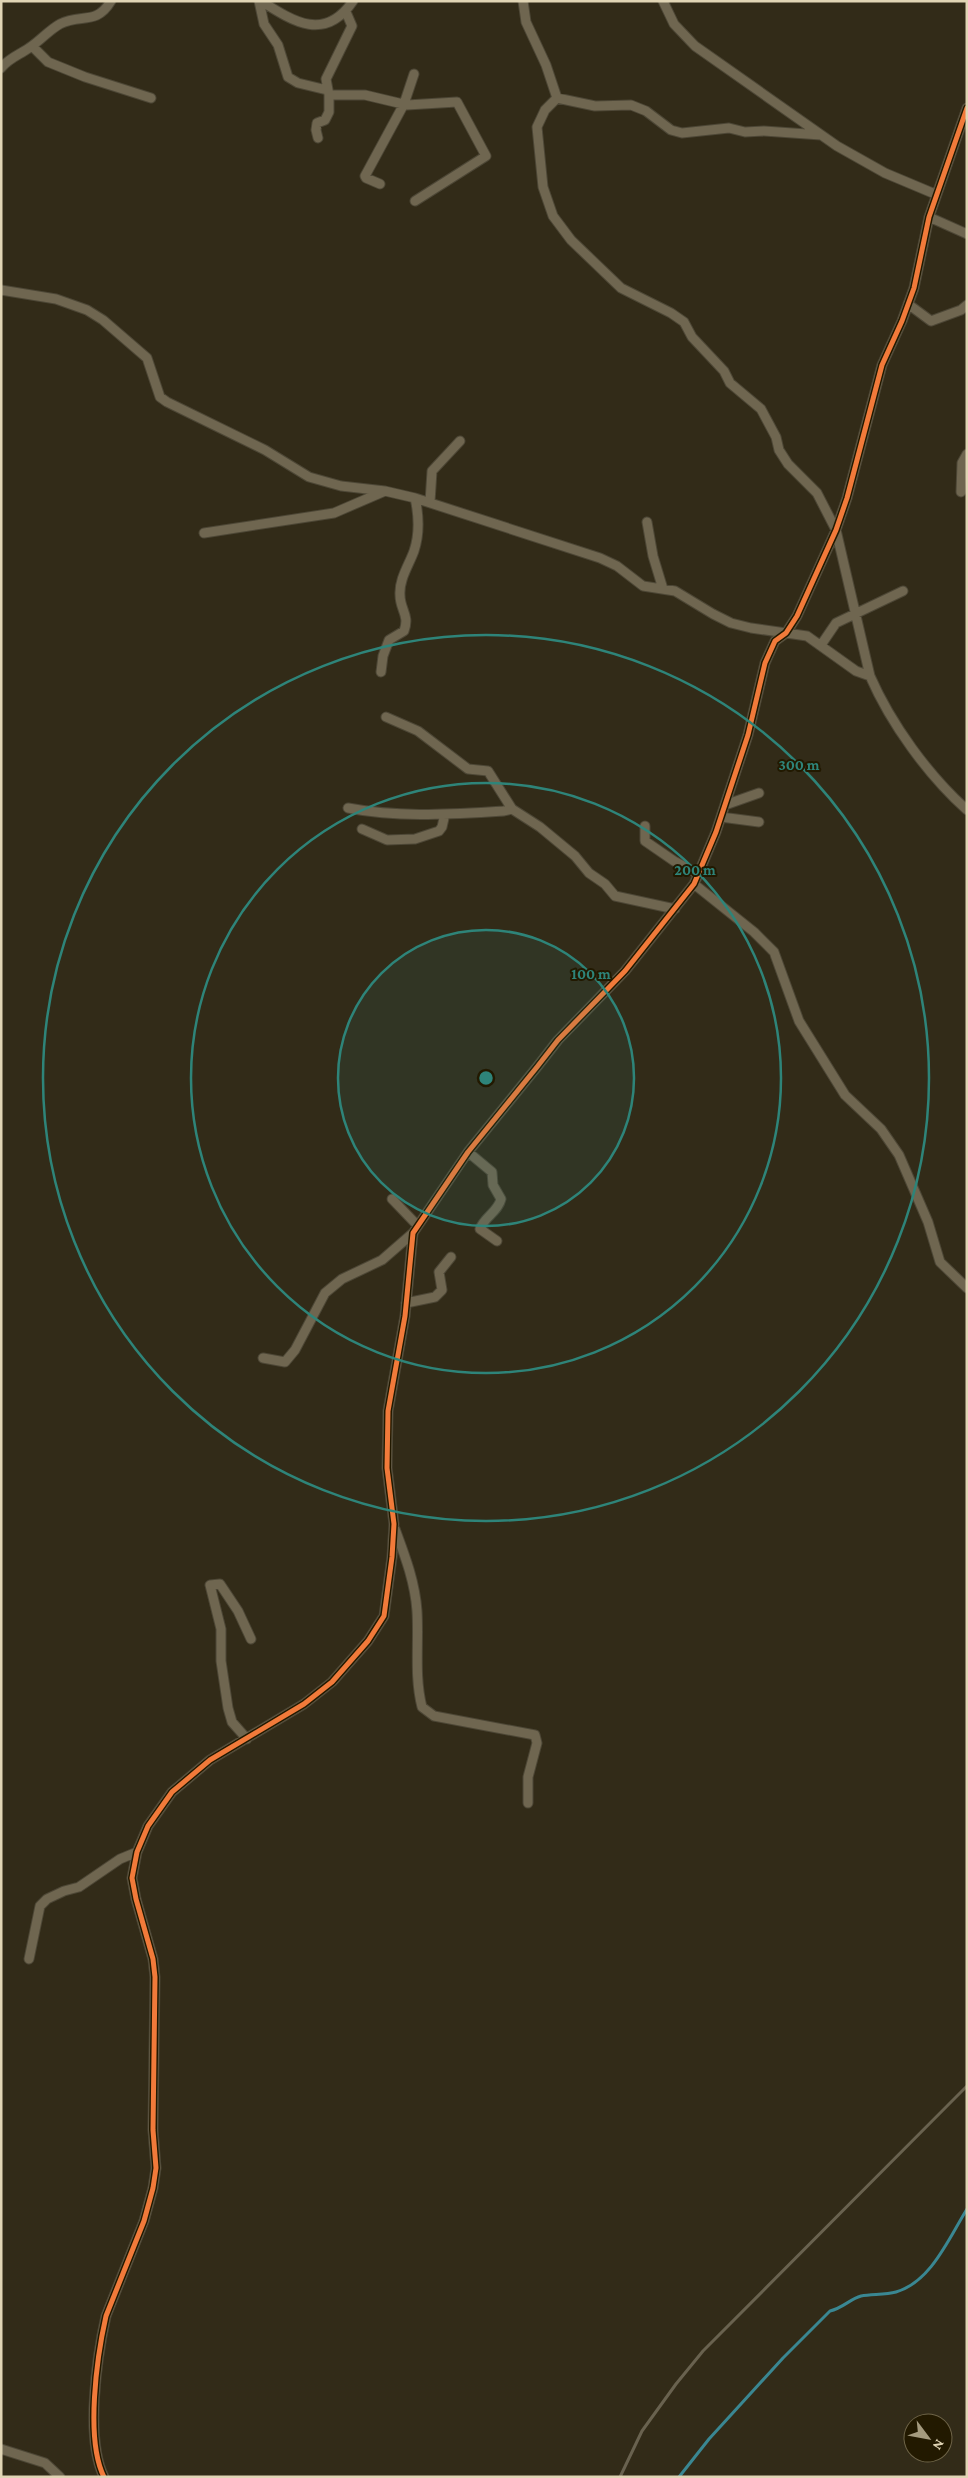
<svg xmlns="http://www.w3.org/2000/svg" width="968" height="2478" font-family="'Crimson Pro',serif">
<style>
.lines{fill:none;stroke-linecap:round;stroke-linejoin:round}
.stream{stroke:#3a8792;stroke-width:3}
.street-casing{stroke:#4d4736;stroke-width:11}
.street{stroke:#6f6650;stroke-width:9}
.rail{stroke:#69624f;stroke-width:3}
.cycleway-casing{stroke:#221900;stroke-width:8}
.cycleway{stroke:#f17a3a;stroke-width:5}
.ring{fill:none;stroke:#2e8479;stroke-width:2.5}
.centre{fill:#2e8479;stroke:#221900;stroke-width:2.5}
.ring-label{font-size:15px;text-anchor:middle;font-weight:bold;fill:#2e8479;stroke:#221900;stroke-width:4;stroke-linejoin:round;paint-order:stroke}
</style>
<rect width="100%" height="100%" fill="#322b18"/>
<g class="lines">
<path class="stream" d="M679,2477l30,-38 74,-81 47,-47c13,-3 20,-12 31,-15 11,-2 24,-1 35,-4 35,-10 53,-54 71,-83"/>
<g class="street-casing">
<path id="street" d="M259,1l5,23 14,21 10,32 10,6 29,7
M261,1c33,21 64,41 92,0
M523,1l3,21 20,43 11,33
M663,1l11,23 21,22 142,100 48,27 50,21
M346,12l6,14 -26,53 3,16h36l42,10 50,-3 29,54 -71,45
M32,46l16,16 37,15 66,21
M1,68c8,-10 18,-13 28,-20 11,-7 20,-18 31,-24 21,-11 36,2 51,-23
M821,135l-57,-4 -19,1 -16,-4 -47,5 -11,-3 -25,-19 -15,-6 -36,1 -38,-8 -12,12 -8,17 6,60 10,29 18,24 50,48 50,25 13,9 8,15 32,34 6,12 31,26 15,28 3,13 9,14 29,29 19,37 34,146c21,48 58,99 97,134
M318,138l-2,-8 1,-7 8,-3 4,-8v-17
M380,184l-14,-6 -1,-2 39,-72 10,-30
M929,217l38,17
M1,290l55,9 31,11 16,10 44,38 13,39 7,5 98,48 44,27 32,9 44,5 30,7 185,60 17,8 26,20 32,5 38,23 18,9 20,5 56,8 49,35 14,5
M908,304l23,17 30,-11 6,-5
M961,492l1,-29 5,-9
M430,502l2,-31 28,-30
M647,522l6,34 10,33
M204,533l130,-20 51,-22
M821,645l15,-22 67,-32
M381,672l2,-16 6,-16 15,-9c6,-16 -4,-21 -4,-36 -1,-16 9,-30 14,-44 6,-18 5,-35 1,-53
M386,717l32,14 50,38 20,2 24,38 28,18 35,29 14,17 16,11 10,12 60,13
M725,805l34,-12
M348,808c52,10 103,6 156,3l8,-2
M721,817l38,5
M645,826v15l29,20 24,13
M362,829l25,11 28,-1 24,-8 3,-4 3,-13
M694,884l60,48 20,20 25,69 46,74 36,34 18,26 29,67 12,40 27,26
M468,1152l24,20 1,13 8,14c-3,13 -17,18 -21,30l17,12
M392,1199l25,26
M406,1303l29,-6 7,-7 -3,-18 12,-15
M263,1358l22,4 10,-12 30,-57 17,-14 40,-19 31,-27
M395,1529c10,27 20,53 22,82 2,32 -3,65 5,96l12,9 101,19 2,8 -9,34v26
M247,1739l-15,-17 -4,-14 -7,-47v-32l-11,-44 10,-1 18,27 13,28
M29,1959l11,-53 7,-7 17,-8 15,-4 41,-28 17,-7
M1,2449l44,14 15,14
M104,2477c-19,-38 -7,-121 2,-161l38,-95 9,-33 3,-20 -3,-38 2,-153 -2,-18 -17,-60 -4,-21 5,-26 11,-26 24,-34 38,-32 94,-56 28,-22 36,-41 16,-25 8,-59 2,-33 -7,-56 1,-57 17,-95 8,-83 55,-81 69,-85 21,-27 67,-69 69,-87 22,-52 32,-97 17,-72 10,-22 11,-8 11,-17 39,-86 11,-32 35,-133 20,-44 12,-33 15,-71 38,-109"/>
</g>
<use href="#street" class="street"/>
<path class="rail" d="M620,2477l22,-46 34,-47 27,-33 264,-265"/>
<g class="cycleway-casing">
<path id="cycleway" d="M104,2477c-19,-38 -7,-121 2,-161l38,-95 9,-33 3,-20 -3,-38 2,-153 -2,-18 -17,-60 -4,-21 5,-26 11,-26 24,-34 38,-32 94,-56 28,-22 36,-41 16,-25 8,-59 2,-33 -7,-56 1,-57 17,-95 8,-83 55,-81 69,-85 21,-27 67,-69 69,-87 22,-52 32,-97 17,-72 10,-22 11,-8 11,-17 39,-86 11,-32 35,-133 20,-44 12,-33 15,-71 38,-109"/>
</g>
<use href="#cycleway" class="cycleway"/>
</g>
<circle cx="486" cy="1078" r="148" fill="#2e8479" fill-opacity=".12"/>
<g class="ring">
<circle cx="486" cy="1078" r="148"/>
<circle cx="486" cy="1078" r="295"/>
<circle cx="486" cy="1078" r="443"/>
</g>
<circle cx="486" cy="1078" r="8" class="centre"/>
<g class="ring-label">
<text x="799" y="770">300 m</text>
<text x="695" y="875">200 m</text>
<text x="591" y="979">100 m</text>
</g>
<rect width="968" height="2478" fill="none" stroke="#e1d5b5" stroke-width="5"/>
<g transform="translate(928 2438) rotate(122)"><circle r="24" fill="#221900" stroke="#6e6448"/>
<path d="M0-4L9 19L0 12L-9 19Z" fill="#a49a7e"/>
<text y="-8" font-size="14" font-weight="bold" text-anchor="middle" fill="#e1d5b5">N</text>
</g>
</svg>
